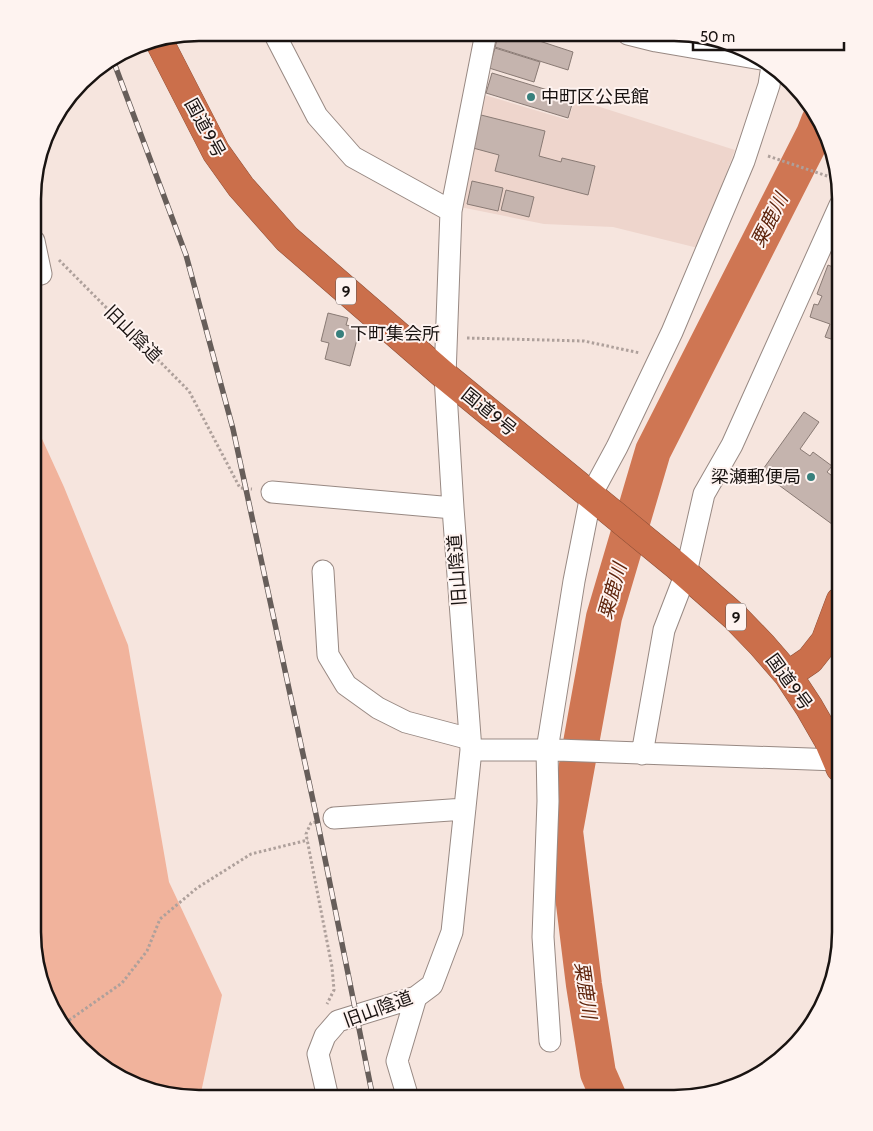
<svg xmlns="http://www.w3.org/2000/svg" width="873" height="1131" font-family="Cabin,'Noto Sans JP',sans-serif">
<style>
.built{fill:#eed5cc}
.green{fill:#f1b39c}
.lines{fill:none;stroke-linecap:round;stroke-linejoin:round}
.river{stroke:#cf7653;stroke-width:36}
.building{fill:#c5b4ae;stroke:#897a74}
.street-casing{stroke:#988983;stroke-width:23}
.highway-casing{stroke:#8d4f37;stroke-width:29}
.path{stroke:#aea09b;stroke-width:3;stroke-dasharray:2.5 2.5;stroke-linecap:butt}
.street{stroke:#fff;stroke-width:21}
.highway{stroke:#cb6f4b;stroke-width:28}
.rail-casing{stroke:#675e5a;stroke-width:5.5}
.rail{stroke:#fef3f0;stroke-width:4;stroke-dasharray:11;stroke-linecap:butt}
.poi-dot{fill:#38807d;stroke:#fef3f0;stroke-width:2}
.labels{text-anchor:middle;stroke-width:4;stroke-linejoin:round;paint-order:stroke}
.shield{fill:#fef3f0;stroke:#5e5654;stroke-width:1}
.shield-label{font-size:16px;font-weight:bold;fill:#191311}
.poi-label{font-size:18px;fill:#191311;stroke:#fef3f0;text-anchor:start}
.street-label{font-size:18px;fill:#191311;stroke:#fef3f0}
.water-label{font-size:19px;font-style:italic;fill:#5e240c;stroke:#fef3f0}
.rim{fill:none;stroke:#191311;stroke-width:2.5}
</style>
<rect width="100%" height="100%" fill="#f6e5de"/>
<path class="built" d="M478,93l90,27 7,-21 160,51 -37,98 -85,-21 -69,-3 -84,-17z"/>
<path class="green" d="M33,419l31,68 64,158 41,237 53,113 -22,102h-22l-72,-27 -56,-64 -17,-74z"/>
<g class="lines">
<path class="river" d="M609,1098l-11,-25 -14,-88 -19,-154 39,-214 49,-166 161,-317 5,-13"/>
</g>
<path class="building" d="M499,33h16l58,19 -5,18 -73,-23z
M528,33l28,1 -2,7z
M495,48l45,14 -6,20 -45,-14z
M492,73l72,22 -1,3 10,3 -5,17 -82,-25z
M481,115l64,16 -6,25 22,6 1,-4 33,8 -7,29 -93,-24 4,-16 -26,-7z
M472,181l31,7 -5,23 -31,-7z
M506,190l28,7 -5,20 -28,-7z
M828,265l12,5v72l-15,-5 5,-13 -20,-7 4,-13 4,1 4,-9 -5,-2z
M328,313l20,5 -2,7 14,3 -10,38 -25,-7 4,-16 -8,-2z
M804,412l15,10 -19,27 10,7 3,-4 19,14 -5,6 13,10v48l-79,-58z"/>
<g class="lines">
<g class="street-casing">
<path id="street" d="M274,33l43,83 36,41 98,54
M628,34l28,7 105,18
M34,241l7,33
M272,492l181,16
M323,571l5,84 18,30 32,23 28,14 64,17
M471,750h86l280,10
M642,754l22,-124 22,-57 18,-79 28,-49 108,-240
M334,818l131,-9
M550,1041l-7,-104 5,-136 -1,-51 27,-169 17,-86 26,-48 55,-115 72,-171 25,-76 3,-19
M328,1098l-10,-44 7,-18 13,-15 78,-24 16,-12 20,-53 19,-182 -18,-242 -8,-132 6,-165 35,-178
M408,1098l-11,-37 19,-64"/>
</g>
<g class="highway-casing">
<path id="highway" d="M158,39l58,113 25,35 46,52 158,137 232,190 57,50 28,29 26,30 21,32 19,33 12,28
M788,675l22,-15 15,-19 15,-40"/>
</g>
<path class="path" d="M768,156l68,23
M59,260l130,131 51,97 12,1
M467,338l117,3 56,12
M316,822l-5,1 -5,11 26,133 2,23 -7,14
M65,1023l57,-40 25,-32 13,-32 37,-31 54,-34 57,-14"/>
<use href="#street" class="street"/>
<use href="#highway" class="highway"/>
<g class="rail-casing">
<path id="rail" d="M113,60l73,195 47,174 84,390 56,279"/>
</g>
<use href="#rail" class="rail"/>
</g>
<g class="poi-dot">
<circle cx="531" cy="97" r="5"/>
<circle cx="340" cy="334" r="5"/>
<circle cx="811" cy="477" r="5"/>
</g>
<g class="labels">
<g class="shield">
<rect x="336" y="277.5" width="20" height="27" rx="4"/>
<rect x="726" y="603.5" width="20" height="27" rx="4"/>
</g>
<g class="shield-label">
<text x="346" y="297">9</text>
<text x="736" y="623">9</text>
</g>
<g class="poi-label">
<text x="541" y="103">中町区公民館</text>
<text x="350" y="340">下町集会所</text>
<text x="801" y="483" text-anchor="end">梁瀬郵便局</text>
</g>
<g class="street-label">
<text transform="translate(205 128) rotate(61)" y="6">国道9号</text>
<text transform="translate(133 334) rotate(45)" y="6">旧山陰道</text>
<text transform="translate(489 412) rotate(39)" y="6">国道9号</text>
<text transform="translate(457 570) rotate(-94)" y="6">旧山陰道</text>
<text transform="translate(789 682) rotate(54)" y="6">国道9号</text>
<text transform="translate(378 1009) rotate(-20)" y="6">旧山陰道</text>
</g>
<g class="water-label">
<text transform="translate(769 220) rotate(-63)" y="7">粟鹿川</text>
<text transform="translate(612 591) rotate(-74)" y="7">粟鹿川</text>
<text transform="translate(586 990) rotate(82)" y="7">粟鹿川</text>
</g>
</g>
<path d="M0 0H873V1131H0ZM199 41H674A158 158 0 0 1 832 199V932A158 158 0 0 1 674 1090H199A158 158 0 0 1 41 932V199A158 158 0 0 1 199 41Z" fill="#fef3f0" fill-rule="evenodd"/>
<path class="rim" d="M199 41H674A158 158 0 0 1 832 199V932A158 158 0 0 1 674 1090H199A158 158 0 0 1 41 932V199A158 158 0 0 1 199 41Z"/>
<path d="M693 42v8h151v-8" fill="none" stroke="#191311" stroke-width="2.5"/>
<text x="700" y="42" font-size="15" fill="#191311" stroke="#fef3f0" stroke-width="4" paint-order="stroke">50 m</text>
</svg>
